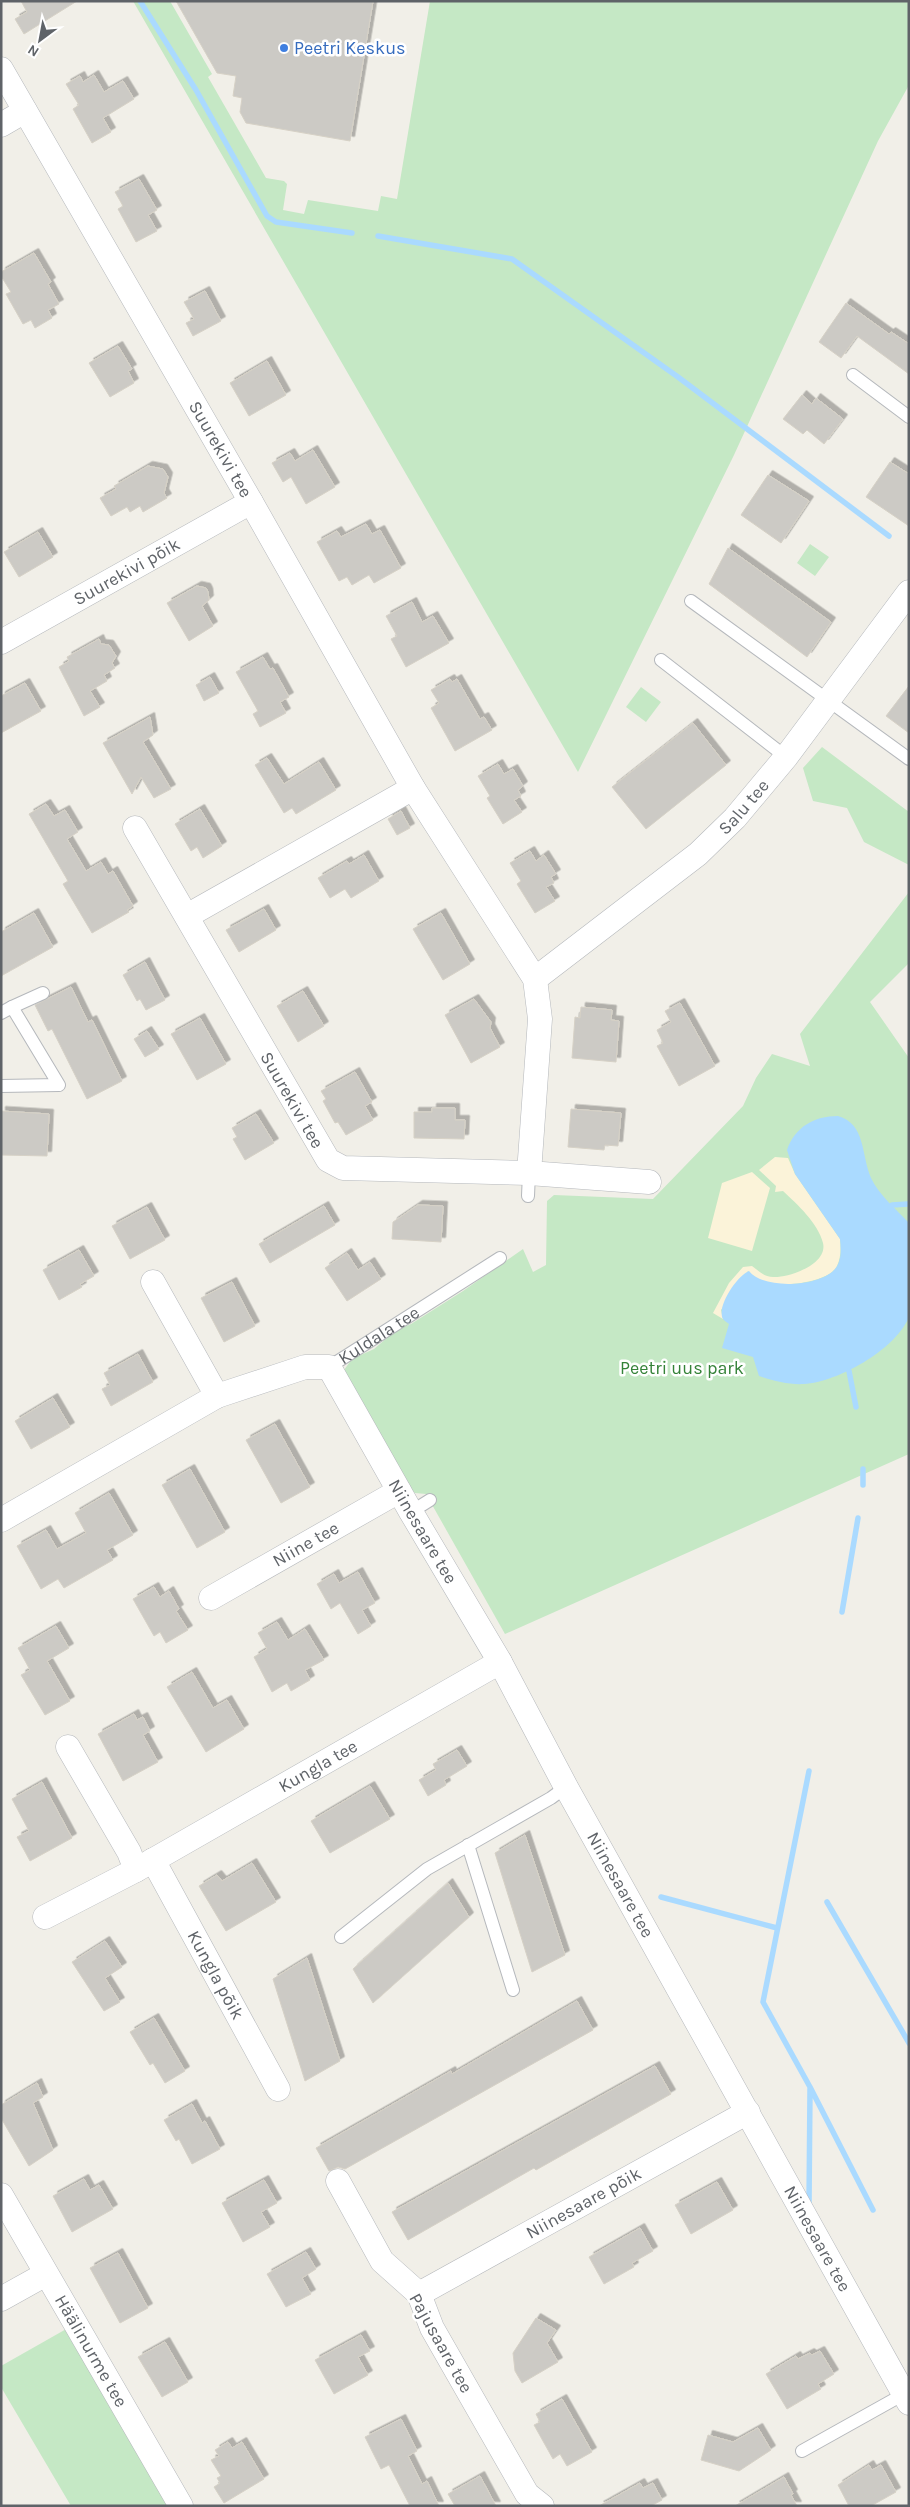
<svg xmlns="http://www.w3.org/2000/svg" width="910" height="2507" font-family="Karla,sans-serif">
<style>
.green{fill:#c5e8c5}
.sand{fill:#fbf3d9}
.water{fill:#aadaff}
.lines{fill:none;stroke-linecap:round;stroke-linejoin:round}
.stream{stroke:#aadaff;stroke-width:5.5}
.building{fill:#cccac5;stroke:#d6d1c6;filter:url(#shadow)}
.lane-casing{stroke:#b5b8bc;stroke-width:14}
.street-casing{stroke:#b5b8bc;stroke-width:25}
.lane{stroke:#fff;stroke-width:12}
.street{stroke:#fff;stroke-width:24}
.shop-dot{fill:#3f7fe0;stroke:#fff;stroke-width:2}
.labels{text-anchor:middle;stroke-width:5;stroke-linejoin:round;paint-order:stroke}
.shop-label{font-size:18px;fill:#366cbe;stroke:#fff;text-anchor:start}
.street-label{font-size:18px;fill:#5f6368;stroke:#fff}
.park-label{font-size:18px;fill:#348238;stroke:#fff}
</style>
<defs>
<filter id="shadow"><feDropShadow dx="4.5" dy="-4.5" stdDeviation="0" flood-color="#0004"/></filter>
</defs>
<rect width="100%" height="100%" fill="#f1efe8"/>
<path class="green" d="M133,1h37l42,73 -4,3 58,101 18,3 3,3 -4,26 21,4 4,-14 70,11 3,-15 16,3 33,-198h479v84l-31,56 -144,314 -156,317z
M810,544l19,13 -14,19 -18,-13z
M641,687l20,15 -15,20 -20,-15z
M822,747l87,65v53l-45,-23 -17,-34 -34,-7 -10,-33z
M909,892v71l-39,39 39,56v396l-404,180 -79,-140 -11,-1 -5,-4 -66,-119 8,-11 22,-10 21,-18 16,-7 52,-33 60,-42 10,23 13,-7 1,-64 7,-6 99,4 90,-93 13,-28 16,-24 38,12 -10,-32z
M68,2328l102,178h-99l-70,-119v-21z"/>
<path class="sand" d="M775,1157l13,1 7,16 45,65c1,10 1,18 -3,27 -9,18 -60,22 -77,15 -5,-2 -9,-7 -12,-10l-27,39 2,9 -10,-6 16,-30 14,-16 9,-1c7,5 13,12 23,11 16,0 53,-13 48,-34 -5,-20 -26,-39 -40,-52l-8,1 1,-6 -17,-16z
M752,1172l18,16 -18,63 -44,-13 14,-55z"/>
<path class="water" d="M838,1116c28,8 23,39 33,62 8,17 25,31 38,45 0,16 1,86 -1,96 -14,31 -70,63 -104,65 -14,1 -31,-3 -45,-8l-6,-19 -31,-9 7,-24c-2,-2 -5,-3 -6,-5 -7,-13 15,-44 26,-48 14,19 71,16 86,-2 7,-8 6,-20 5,-30l-45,-65 -8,-24c8,-23 27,-34 51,-34z"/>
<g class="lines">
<path class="stream" d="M140,1l56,89 71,126 9,6 76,11
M378,236l134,23 166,118 211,159
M892,1205l16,-1
M849,1371l7,36
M863,1469v16
M842,1612l16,-94
M809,1771l-46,231 47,85 63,123
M661,1897l116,31
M827,1902l82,141
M809,2205l1,-116"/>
</g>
<path class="building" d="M21,1h56l-53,33 -9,-15 12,-7z
M176,1h197l-23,140 -104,-18 -6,-11 2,-14 -9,-2 3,-20 -19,-3z
M94,75l10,17 19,-11 11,18 -31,19 8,14 -19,11 -19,-34 6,-4 -13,-21 14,-8 3,6z
M139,179l18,31 -9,5 9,16 -21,11 -18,-33 5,-3 -8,-14z
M34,253l17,29 -3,2 11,20 -11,6 4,8 -17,10 -4,-8 -8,4 -17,-30 5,-2 -10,-16v-4z
M205,291l16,30 -28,15 -7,-13 8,-4 -10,-17z
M846,303l43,31 2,-2 18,12v30l-52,-38 -16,22 -22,-16z
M118,346l14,23 -4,2 6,12 -24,14 -21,-34z
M267,361l19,34 -37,21 -19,-33z
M802,395l10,9 4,-6 27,21 -19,25 -17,-14 -4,4 -20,-15z
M313,450l22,37 -29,17 -15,-27 -8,5 -11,-19 18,-10 5,8z
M890,462l19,12v52l-43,-29z
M148,466l15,3 5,8 -4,16 3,5 -24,14 -3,-6 -10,6 -3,-5 -16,9 -11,-18 16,-9 -2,-3z
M768,475l41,26 -28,42 -40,-28z
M366,524l6,10 8,-4 21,38 -27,15 -5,-8 -17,10 -5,-8 -8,4 -22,-39 20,-11 4,6z
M38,532l15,25 -34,20 -15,-25z
M728,548l103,74 -24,35 -98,-73z
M197,586l9,2 2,4 1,8 -7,6 11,20 -24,15 -22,-38z
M412,602l10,20 11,-6 16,27 -43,24 -15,-28 6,-3 -11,-20z
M99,639l2,5 8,1 7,11 -4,7 3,5 -11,7 3,6 -17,10 10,16 -16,9 -25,-49 10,-6 -2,-4z
M263,657l7,12 3,-1 16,29 -9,5 6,11 -26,14 -7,-13 5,-3 -22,-39z
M210,677l9,16 -15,8 -8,-16z
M450,679l2,3 5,-3 23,40 4,-2 8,13 -37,21 -24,-43 8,-5 -8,-13z
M25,683l16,28 -40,22v-37z
M909,686v47l-23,-17z
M150,717l3,18 -10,7 28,47 -17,9 -13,-21 -9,17 -29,-51z
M693,723l33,42 -80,64 -34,-42z
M267,758l17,26 35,-22 17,28 -40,24 -4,-6 -8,5 -29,-48z
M498,764l6,10 9,-5 10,17 -5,4 3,6 -7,4 8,12 -19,12 -16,-26 3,-2 -12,-20z
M46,804l8,12 11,-6 13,22 -11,7 19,32 15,-9 7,12 5,-3 20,35 -6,4 2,2 -37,21 -29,-49 5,-3 -39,-67z
M200,809l22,37 -19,12 -6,-11 -6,4 -16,-27z
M401,811l9,17 -13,7 -9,-16z
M530,851l6,10 8,-6 12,19 -5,3 3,6 -8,4 9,14 -20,12 -18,-29 4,-3 -11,-18z
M364,855l15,26 -28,17 -6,-9 -15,9 -12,-20 29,-17 2,3z
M264,909l12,21 -37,22 -13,-22z
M34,913l19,34 -52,29v-44z
M441,913l29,51 -27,16 -30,-51z
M145,962l20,38 -19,10 -6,-11 -3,2 -14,-26z
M71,987l17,35 4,-2 30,61 -35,18 -35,-70 -4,2 -13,-26z
M303,991l21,35 -26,16 -21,-36z
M474,999l17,23 -1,6 10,19 -29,16 -26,-48z
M680,1003l35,63 -36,20 -22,-40 6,-3 -6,-13 14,-8 -6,-11z
M581,1007l31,3 -1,10 8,1 -3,41 -44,-4 3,-41 5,1z
M200,1018l26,46 -29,16 -26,-46z
M147,1031l12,18 -14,8 -11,-18z
M355,1072l17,30 -7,4 8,14 -27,15 -8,-13 -3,1 -12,-22 3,-2 -5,-8z
M432,1108h23v12h10l-1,19 -50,-1v-26h18z
M571,1109l50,4 -3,33 -13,-1 -1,5 -36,-3z
M1,1111l48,3 -2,42 -46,-1z
M256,1114l18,29 -29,17 -12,-21 4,-2 -5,-9z
M418,1205l25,1 -2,36 -49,-3 1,-17z
M324,1206l11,19 -65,38 -11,-19z
M147,1207l18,33 -35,19 -18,-33z
M79,1250l15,26 -14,8 2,3 -23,13 -16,-30z
M347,1253l11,17 12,-8 11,17 -34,22 -22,-33z
M232,1282l23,44 -31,16 -23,-44z
M138,1354l15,28 -42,24 -9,-17 8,-4 -6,-12z
M53,1398l17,29 -39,22 -16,-28z
M275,1424l35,63 -29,16 -35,-63z
M190,1469l35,63 -28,16 -35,-63z
M109,1493l24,42 -26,15 6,10 -49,28 -6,-9 -17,10 -24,-43 29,-16 11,19 29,-16 -11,-20z
M358,1572l17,31 -13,7 9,16 -13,8 -18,-31 -9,6 -14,-25 17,-10 5,9z
M154,1587l6,10 9,-6 10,18 -3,2 12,19 -22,13 -6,-11 -6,4 -21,-37z
M277,1622l11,18 17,-11 19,31 -19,10 5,10 -19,11 -4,-8 -15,9 -18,-35 13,-8 -9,-16z
M56,1626l13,22 -22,13 23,40 -25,14 -24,-40 9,-5 -12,-22z
M192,1672l21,36 14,-8 17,29 -38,23 -39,-65z
M134,1714l3,6 6,-3 7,14 -7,4 15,27 -35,19 -25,-47z
M457,1750l10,16 -23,14 2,5 -18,11 -9,-16 17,-10 -3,-6z
M42,1782l30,56 -42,23 -13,-24 12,-6 -17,-32z
M370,1786l20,33 -60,34 -19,-32z
M525,1835l40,120 -33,17 -37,-119z
M252,1863l24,39 -50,29 -27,-45 18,-11 5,6z
M448,1883l21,34 -96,86 -20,-34z
M105,1941l17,26 -17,11 15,24 -16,9 -32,-49z
M307,1958l33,103 -35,20 -32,-102z
M577,2001l16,29 -248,139 -7,-2 -9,4 -13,-23 135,-77 1,3z
M154,2018l31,53 -20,12 -12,-20 -3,2 -20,-33z
M655,2066l16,28 -135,76 -2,-2 -126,72 -16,-28z
M37,2083l6,14 -10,6 20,47 -24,16 -28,-48v-13z
M192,2104l10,19 3,-2 15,28 -28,15 -13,-25 -3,2 -12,-21z
M84,2179l6,11 9,-5 14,24 -41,23 -19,-36z
M264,2180l13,23 -16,9 9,15 -27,15 -21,-39z
M717,2182l16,28 -42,24 -16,-29z
M640,2228l13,23 -21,12 2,4 -30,17 -15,-27z
M306,2252l10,17 -14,9 9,16 -25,13 -19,-33z
M118,2253l30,55 -28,15 -30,-55z
M536,2318l20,12 -9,13 11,19 -36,21 -7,-12 -2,-18z
M361,2335l9,16 -12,6 10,18 -34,19 -19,-34z
M165,2342l23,40 -26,15 -24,-40z
M820,2351l14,23 -16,10 3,5 -34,20 -21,-35 30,-18 2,3 12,-6 2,2z
M562,2399l30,53 -25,14 -7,-12 -7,5 -19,-34 6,-3 -4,-8z
M401,2419l16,32 -9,5 14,28 5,-3 12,25h-29l-21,-41 -8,4 -16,-32z
M758,2428l13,22 -32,21 -38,-11 7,-25 25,7z
M228,2442l4,6 10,-6 22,37 -40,24 -10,-16 6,-4 -3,-5 4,-2 -10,-16 8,-4 -4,-6z
M869,2465l3,5 9,-5 15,27 -25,14h-22l-11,-21z
M480,2476l16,30h-41l-7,-12z
M784,2477l9,17 -2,1 6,11h-62z
M640,2483l3,5 10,-5 9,17 -11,6h-52z"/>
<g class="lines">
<g class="lane-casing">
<g id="lane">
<path d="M853,375l56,42"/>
<path d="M691,601l218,158"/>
<path d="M661,660l125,97"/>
<path d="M12,1007l31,-14"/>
<path d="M1,1013l11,-6 47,78 -58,1"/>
<path d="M528,1196l1,-23"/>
<path id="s1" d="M329,1367l171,-109"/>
<path d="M411,1512l19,-12"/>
<path d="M468,1845l45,145"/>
<path d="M341,1937l86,-68 124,-71 15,-11"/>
<path d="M802,2451l102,-57"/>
</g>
</g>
<g class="street-casing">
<g id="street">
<path id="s2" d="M1,69l250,433 162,286 122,191 5,40 -11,154 -186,-5 -15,-8 -193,-332"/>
<path d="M1,125l24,-14"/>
<path id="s3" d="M1,642l250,-140"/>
<path d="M187,916l226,-128"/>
<path id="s4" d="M535,979l163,-125 37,-36 51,-61 123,-165"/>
<path d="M529,1173l120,9"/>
<path d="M153,1282l64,114"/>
<path id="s5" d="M1,1520l216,-124 88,-29h24l82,145 89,150 66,125 343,616"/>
<path id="s6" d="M211,1598l188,-107"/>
<path d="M68,1747l61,105 7,18"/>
<path id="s7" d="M153,1860l125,229"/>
<path id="s8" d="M45,1917l91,-47 364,-208"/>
<path d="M338,2181l44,80 37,33 13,34 95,166 15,12"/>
<path id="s9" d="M1,2195l180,311"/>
<path id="s10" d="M419,2294l329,-182"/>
<path d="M1,2299l45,-25"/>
</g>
</g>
<use href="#lane" class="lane"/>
<use href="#street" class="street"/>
</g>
<circle class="shop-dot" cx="284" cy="48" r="5"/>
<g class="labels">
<g class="shop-label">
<text x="294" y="54">Peetri Keskus</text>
</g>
<g class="street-label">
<text dy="6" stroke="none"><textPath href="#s2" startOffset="439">Suurekivi tee</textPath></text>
<text dy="6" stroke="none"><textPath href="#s3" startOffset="144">Suurekivi põik</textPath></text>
<text dy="6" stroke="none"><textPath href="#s4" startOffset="271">Salu tee</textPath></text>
<text transform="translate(292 1100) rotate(60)" y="6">Suurekivi tee</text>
<text dy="6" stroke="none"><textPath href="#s1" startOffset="59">Kuldala tee</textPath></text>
<text dy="6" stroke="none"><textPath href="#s5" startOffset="555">Niinesaare tee</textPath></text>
<text dy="6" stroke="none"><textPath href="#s6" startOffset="109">Niine tee</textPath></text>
<text dy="6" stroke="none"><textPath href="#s8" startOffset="312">Kungla tee</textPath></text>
<text dy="6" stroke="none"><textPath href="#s5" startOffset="960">Niinesaare tee</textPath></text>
<text dy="6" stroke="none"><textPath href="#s7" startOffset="131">Kungla põik</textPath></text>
<text dy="6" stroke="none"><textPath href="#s10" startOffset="188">Niinesaare põik</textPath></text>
<text dy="6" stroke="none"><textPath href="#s5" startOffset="1365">Niinesaare tee</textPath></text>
<text transform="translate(441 2343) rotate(61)" y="6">Pajusaare tee</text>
<text dy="6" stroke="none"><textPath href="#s9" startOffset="180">Häälinurme tee</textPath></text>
</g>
<g class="park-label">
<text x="682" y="1374">Peetri uus park</text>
</g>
</g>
<rect width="910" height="2507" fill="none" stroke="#5f6368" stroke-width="5"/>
<g transform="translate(40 40) rotate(212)" stroke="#ffffff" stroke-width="4" paint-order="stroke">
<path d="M0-4L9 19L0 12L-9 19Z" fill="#5f6368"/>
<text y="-8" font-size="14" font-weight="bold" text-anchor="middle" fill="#5f6368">N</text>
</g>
</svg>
